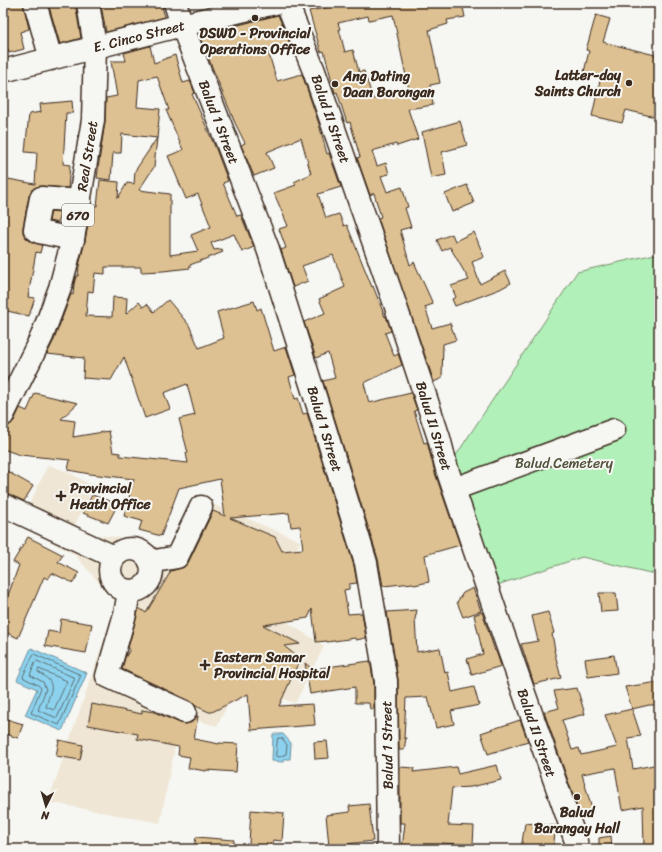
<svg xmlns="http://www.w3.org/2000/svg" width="662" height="852" font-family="Sriracha,sans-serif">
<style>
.built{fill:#efe6d5}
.green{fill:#b1f0b8;stroke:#768d6b}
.water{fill:#8cd2ee;stroke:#6c8f9b}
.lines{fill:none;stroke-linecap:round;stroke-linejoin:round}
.shore{stroke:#5b6d71;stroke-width:1}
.building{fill:#dec192;stroke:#3b2a1e;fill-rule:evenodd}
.minor-casing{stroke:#3b2a1e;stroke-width:25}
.major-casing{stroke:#3b2a1e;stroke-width:25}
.minor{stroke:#f6f6f2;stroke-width:22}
.major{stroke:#f6f6f2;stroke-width:22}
.poi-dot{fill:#3b2a1e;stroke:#f6f6f2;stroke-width:1.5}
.labels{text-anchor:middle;stroke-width:4;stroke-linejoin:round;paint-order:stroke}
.shield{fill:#f6f6f2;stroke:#73675e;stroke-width:1}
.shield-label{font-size:13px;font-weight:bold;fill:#3b2a1e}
.poi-label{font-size:14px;font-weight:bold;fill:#3b2a1e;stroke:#f6f6f2;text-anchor:start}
.street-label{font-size:14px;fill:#3b2a1e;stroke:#f6f6f2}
.park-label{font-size:14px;fill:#53523d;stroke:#f6f6f2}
</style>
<rect width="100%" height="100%" fill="#f6f6f2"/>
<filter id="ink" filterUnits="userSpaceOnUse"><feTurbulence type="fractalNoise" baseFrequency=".025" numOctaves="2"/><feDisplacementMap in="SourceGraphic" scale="8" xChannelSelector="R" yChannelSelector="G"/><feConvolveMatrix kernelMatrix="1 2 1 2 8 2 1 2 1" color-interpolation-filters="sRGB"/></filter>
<g filter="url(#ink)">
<path class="built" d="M48,465l20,7 26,15 -20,39 -12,-6 -5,3 -18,-8 2,-5 -12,-5z
M198,498l102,43 -24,74 48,31 -29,57 -57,-19 -21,42 -36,-10 -21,107 -112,-21 69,-199 -42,-48 -72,-40 68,18 45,4 21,5 7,4 7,-1 21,5z"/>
<path class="green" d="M659,253v322l-77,-18 -94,31 -41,-119 130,-197z"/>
<path class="water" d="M31,648l56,25 -25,58 -37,-16 12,-26 -20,-9z
M273,734h10l8,9 -1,16h-6l-1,3 -11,-1z"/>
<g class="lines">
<path class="shore" d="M34,654l47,21 -22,50 -28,-12 10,-25 -3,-3 -14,-7 -1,-1z
M37,661l38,17 -18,40 -19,-8 8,-21 -3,-7 -13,-7 5,-13z
M39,669l28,12 -13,29 -8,-3c4,-18 13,-23 -8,-35z
M278,738h4l5,7 -1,9 -7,3 -3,-1z"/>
</g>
<path class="building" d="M12,3h11l6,26 -9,3 4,17 -15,4 -1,-4 -5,1v-44z
M48,3h27l6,35 -21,6z
M112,3h49l4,14 -59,15 -5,-27z
M352,3h110l3,14 -18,3 1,4 -19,6 11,53 -10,2 3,20 -25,4 10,30 -21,7 -1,-2 -24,7 5,15 9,-3 3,11 -8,2 6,16 15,-5 6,20 -3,1 6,19 -11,3 10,35 4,-3 19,42 -8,3 7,21 18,-5 6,17 -13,4 -1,34 -8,4 -56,-164 3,-1 -7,-24 -4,2 -13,-37 3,-1 -10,-35 -3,1 -10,-31 -2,1 -11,-42 -3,1 -12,-41zM393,15l16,75 -36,9 -9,-28 -5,1 -6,-22 -8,2 -6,-23h1l-2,-6 30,-7 1,4z
M278,15l13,31 -23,5 9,30 25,-7 17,50 8,30 2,-1 12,34 -23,7 8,24 13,-4 5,12 3,-1 25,62 1,-1 12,31 1,-1 5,15 -6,2 9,23 4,-2 4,11 -38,18 5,20 42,-10 6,17 -3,1 10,32 3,-1 8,31 25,72 -35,10 4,27 -15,3 -1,-2 -30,3 -5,-27 -55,-178 12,-3 -7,-25 -12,5 -12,-36 21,-9 -6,-14 26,-12 -12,-32 -31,11 6,15 -15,6 -12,-37 5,-2 -7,-19 9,-3 -14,-33 22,-8 -2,-3 17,-8 -10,-36 -34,14 7,16 -20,8 -13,-31 4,-2 -10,-20 -36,-88z
M596,15l14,4 -7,23 56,14v62l-33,-8 -4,13 -30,-7 9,-40 -17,-4 5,-21 -3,-1z
M150,46l4,17 21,-8 8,28 7,-2 5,12 -3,1 24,55 12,32 -5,2 14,33 4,-1 13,32 -12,5 -8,-18 -23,9 3,7 8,-1 1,3 -33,13v3l-27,3 -22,1v-5h-36v7l-10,-1 -2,19 -5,-1 -2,25 26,1 1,-20 14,1 -1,16 13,-12 4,5 4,-3 7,8 14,-12 21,25 10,23 25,-10 -7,-26 37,-11 3,9 4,-2 13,43 12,-4 9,28 -6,2 6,22 3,-1 5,16 4,-1 47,153 3,17 -8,1v5l-5,1 4,24 14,-1 4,25 -10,2 -1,-2 -28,4v-1l-11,1 -4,-33 -4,9 -45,7 37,19 -16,2 16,13 -21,47 34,-2 2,21 -64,5 -3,-36 -36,18h-3l-13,-6 -6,-5 -68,-32 3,-11 5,-9 -2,-1 11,-40 7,5 25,-42 13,-4 4,-4 25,-52 12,5 -5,-37 -41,9 -18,48 -22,-6 3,-9 -18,-5 10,-37 -44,-5 -22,-4 2,-10 -50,-5 -17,-6v-7l2,-4 3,-12 6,-5 6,-13 7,3 8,-18 43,10 -17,16 14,2 -2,16 36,-6 4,21 7,1v3l68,7 -2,-10h2l-9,-34 16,-4 -8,-31 -23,9 6,16 -25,9 -21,-61 -13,23 -28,-2 1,-20 -37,-4 7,-14 17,-46 2,1 1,-11 2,-8h2l1,-10 6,-25 6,-35h6l3,-26 19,2 -1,16 9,-15 7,1 1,-13 22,-33 -35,-4 -1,19h-8l-2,27 -14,-2 2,-16 6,-40 1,-24 11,-2 -6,-35h15l-2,-8zM157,76l12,34h-3l17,40 -15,6 18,43 12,-5 13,33 -20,8 7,16 -28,4v-61l-31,-4 15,-23 6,-58 -23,-2 2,-27zM289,513l2,14 9,-1 3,23 -21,2 -7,-14 -45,-19z
M72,101l1,12h-7l-3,51 7,1 -2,23 -26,-2 -6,1 -4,3 -3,6 -6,31v6l4,6 5,3 10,3 -2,8 -4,-1 -8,45 7,1 -6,18 -26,-6v-132l32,6 2,-31 -12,-1 4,-38 12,-2 -1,-8z
M460,121l7,24 -25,7 4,23 -15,3 -9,-46z
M467,185l7,18 -22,9 -7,-18z
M51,211l9,1 -2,11 -9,-2z
M474,232l10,25 -12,5 8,22 25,-13 6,12 -11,6 -45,17 -3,-7 4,-2 -5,-11 18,-6 -19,-33 -8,4 -5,-11 15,-6 3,7z
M3,469l30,17 -9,15 -16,-7 -5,-1z
M92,495l26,9 -10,19 -25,-10z
M28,537l35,18 -5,7 21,11 -6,10 -21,-10 -4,6 -4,-2 -26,61 -15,-7v-22l16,-44 -6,-3z
M473,588l8,23 -18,6 -6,-15 6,-9z
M599,593h17l2,18 -17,1z
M417,610l-2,9 2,33 23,-4 5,25 3,-1 4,20 22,-5 5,18 -28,6 3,13 -18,4 -8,-31 -22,1 -2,40h2l-2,12h-5l-1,-71 -11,-67z
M482,612l13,39h1l5,15 -29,9 -5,-16 16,-5 -9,-39z
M548,612l6,21 -2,1 3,16h-1l7,28 -27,6 -13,-40 17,-3 -6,-25z
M61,619l31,5 -6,29 -41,-7 3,-15 11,2z
M614,655l3,18 -29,4 -3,-18z
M370,661l4,23v25h-4l-1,-6h-14v-16l-45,7 -5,-31 16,13 -1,-8z
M659,682v23h-10l-17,4 -7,-22z
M577,688l8,26 -23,6 10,30 7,-2 2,7 36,-8 -12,-32 27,-6 9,27 -13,2 5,31 26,-5v85h-15l-1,-43 -21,4 -7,-42 -33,6 11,39 -13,2 -36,-103 15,-4 -5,-17z
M92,704l50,10v-4l12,2 26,11 6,1 6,-2 5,-6h1l-4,23 25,5v-1l19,1 -2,28 -30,-2v1l-18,-3 2,-11 -12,-2 1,-8 -42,-8 1,-5 -50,-9z
M3,718l20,6 -5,14 -15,-5z
M520,720l8,21 -40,13 -7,-21z
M59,740l24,5 -3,15 -24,-4z
M327,741l2,17 -14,1 -1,-17z
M497,765l4,15 -30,7 -19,1 -4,37 26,1 -1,19 -31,-2v3l-19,-1 -1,4h-20l3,-26h-5v-56l14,1 -1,4 43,-5 2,7z
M369,804l4,37 -44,5 -3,-31 24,-3 -1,-6z
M251,810l33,3 -2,28 -9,-1 -1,6h-1l-1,3h-19v-5h-2z
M525,823l31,3 -3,23h-32z
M611,836l1,13h-13v-11z
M196,837l38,3 -1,9h-39z"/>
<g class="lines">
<g class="minor-casing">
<path id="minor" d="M35,3l16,56
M175,3l7,22 86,224 50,157 48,157 20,118 2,168
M287,3l27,68 81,233 44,134 8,31 52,153 77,219 1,8
M3,71l179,-46 93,-22
M73,239l-34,-7 -4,-3 6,-31 39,3
M454,489l160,-59
M3,505l111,52
M110 570a21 21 0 1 1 42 0a21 21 0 1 1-42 0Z
M150,562l27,-5 24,-50
M129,592l-4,22 -18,62 78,36"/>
</g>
<g class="major-casing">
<path id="major" d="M3,415l39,-79 18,-48 13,-49 20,-119 2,-73 -7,-44"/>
</g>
<use href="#minor" class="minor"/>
<use href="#major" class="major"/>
</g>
</g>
<g class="poi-dot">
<circle cx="255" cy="18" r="4"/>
<circle cx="629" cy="83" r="4"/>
<circle cx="335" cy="84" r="4"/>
<path d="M59 490h4v4h4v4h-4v4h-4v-4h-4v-4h4z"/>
<path d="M203 659h4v4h4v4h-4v4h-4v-4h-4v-4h4z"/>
<circle cx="577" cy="797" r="4"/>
</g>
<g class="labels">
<rect class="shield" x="62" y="204" width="32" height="22" rx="3"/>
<g class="shield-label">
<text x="78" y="220">670</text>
</g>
<g class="poi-label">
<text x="255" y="38" text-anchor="middle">DSWD - Provincial<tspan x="255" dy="16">Operations Office</tspan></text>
<text x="621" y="80" text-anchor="end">Latter-day<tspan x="621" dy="16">Saints Church</tspan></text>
<text x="343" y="81">Ang Dating<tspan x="343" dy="16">Daan Borongan</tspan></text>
<text x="70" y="493">Provincial<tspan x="70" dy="16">Heath Office</tspan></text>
<text x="214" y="662">Eastern Samar<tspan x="214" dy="16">Provincial Hospital</tspan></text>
<text x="577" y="817" text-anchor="middle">Balud<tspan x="577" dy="16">Barangay Hall</tspan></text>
</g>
<g class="street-label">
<text transform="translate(139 36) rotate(-14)" y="5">E. Cinco Street</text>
<text transform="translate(331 119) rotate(71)" y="5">Balud II Street</text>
<text transform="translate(219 122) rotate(69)" y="5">Balud 1 Street</text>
<text transform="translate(87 156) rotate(-81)" y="5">Real Street</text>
<text transform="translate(434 426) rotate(73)" y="5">Balud II Street</text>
<text transform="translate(325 429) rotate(73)" y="5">Balud 1 Street</text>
<text transform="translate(537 733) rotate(71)" y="5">Balud II Street</text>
<text transform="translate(387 745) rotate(-91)" y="5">Balud 1 Street</text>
</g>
<g class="park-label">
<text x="564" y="468">Balud Cemetery</text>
</g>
</g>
<rect width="662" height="852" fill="none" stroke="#f6f6f2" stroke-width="16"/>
<rect x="8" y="8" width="646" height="836" fill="none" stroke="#3b2a1e" stroke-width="1.5" filter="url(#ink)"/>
<g transform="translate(46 806) rotate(185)" stroke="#f6f6f2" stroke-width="3" paint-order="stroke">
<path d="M0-3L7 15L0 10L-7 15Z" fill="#3b2a1e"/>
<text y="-6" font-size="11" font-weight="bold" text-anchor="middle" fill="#3b2a1e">N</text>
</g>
</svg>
